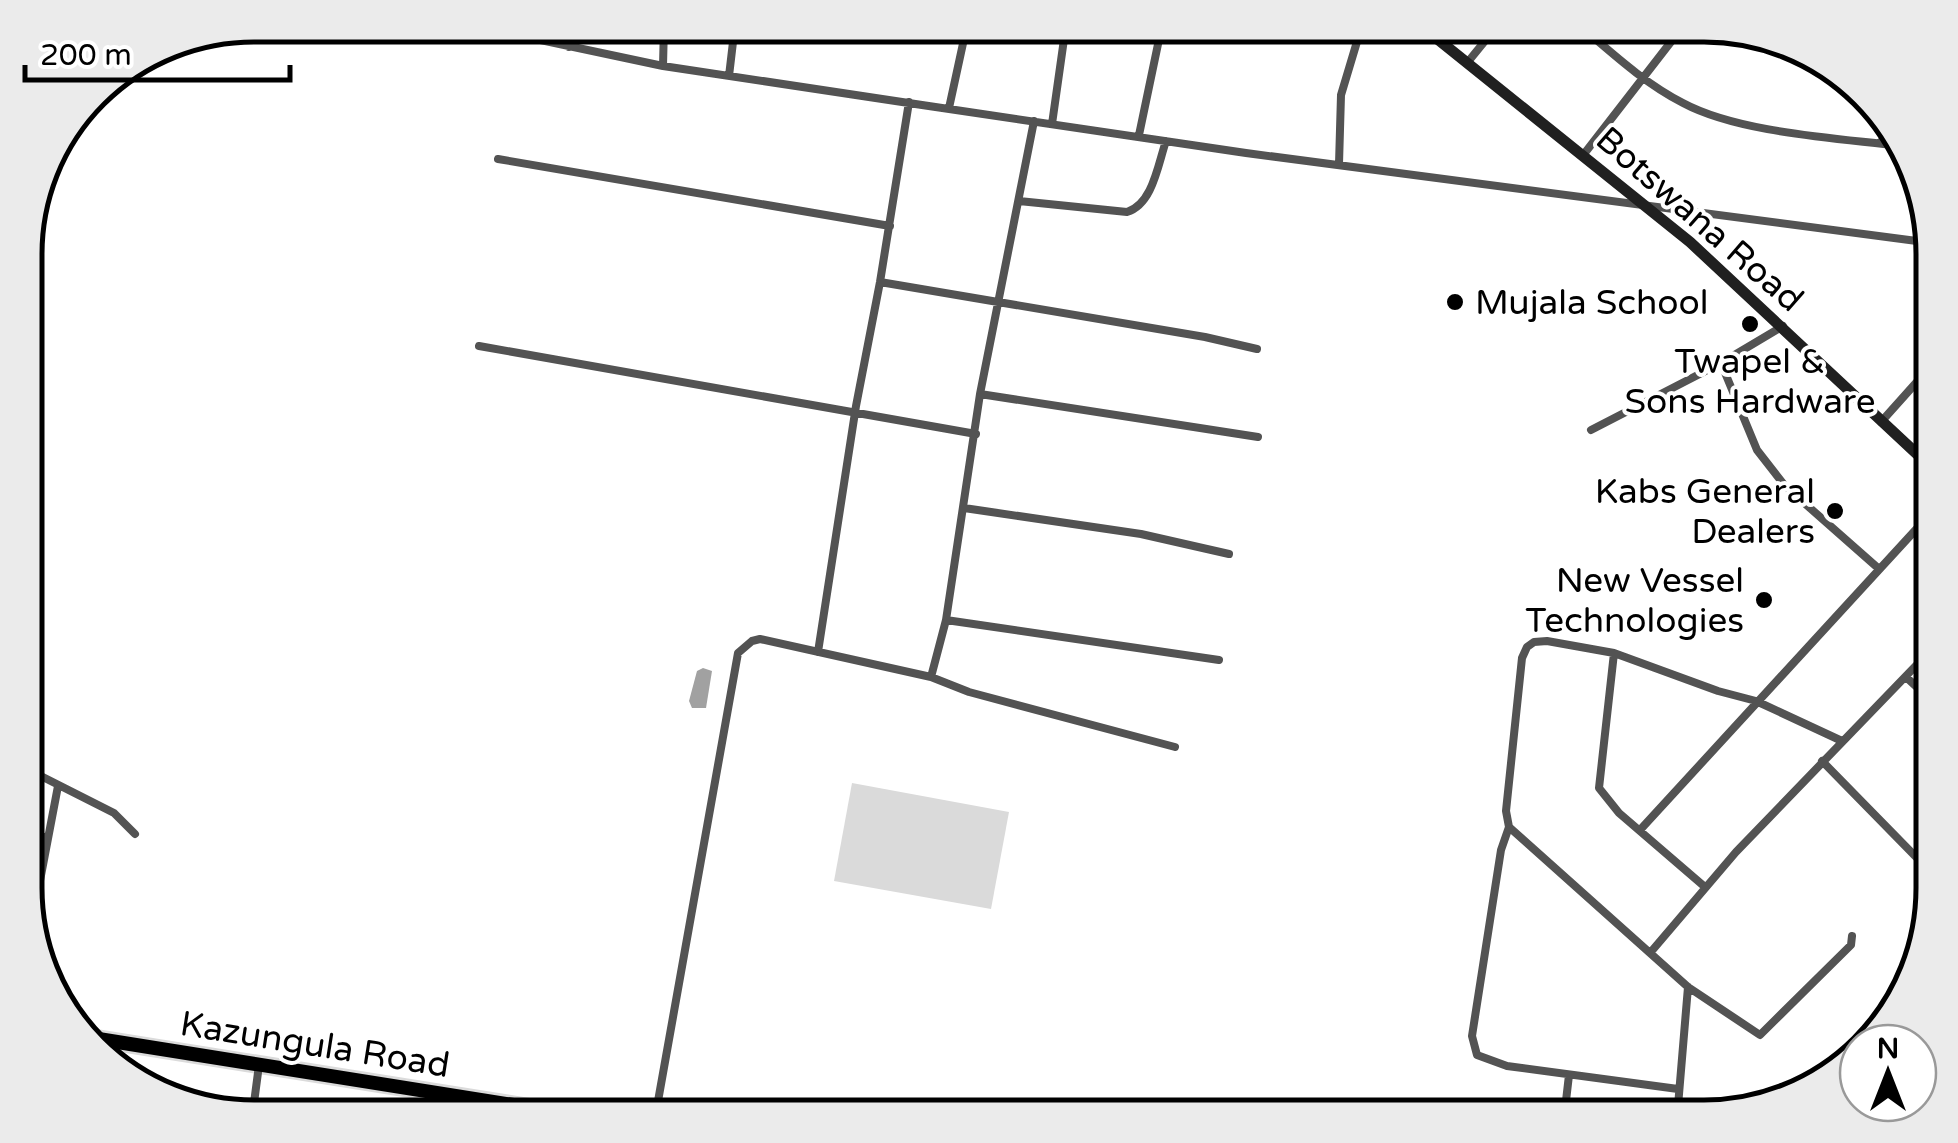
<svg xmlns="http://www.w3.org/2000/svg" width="1958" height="1143" font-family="'Varela Round',sans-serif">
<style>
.green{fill:#dadada}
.water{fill:#a1a1a1}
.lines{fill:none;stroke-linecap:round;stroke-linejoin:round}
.highway-casing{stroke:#dbdbdb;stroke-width:19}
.street{stroke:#535353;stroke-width:8}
.secondary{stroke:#202020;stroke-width:11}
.highway{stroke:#000;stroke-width:14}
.poi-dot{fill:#000;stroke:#fff;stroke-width:4}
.labels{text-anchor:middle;stroke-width:8;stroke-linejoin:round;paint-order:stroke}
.street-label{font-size:35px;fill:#000;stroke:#fff}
.poi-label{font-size:35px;fill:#000;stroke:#fff;text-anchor:end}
.rim{fill:none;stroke:#000;stroke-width:5}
</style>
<rect width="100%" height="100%" fill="#fff"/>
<path class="green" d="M852,783l157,29 -18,97 -157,-28z"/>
<path class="water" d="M703,668l9,3 -6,37h-14l-3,-7 8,-30z"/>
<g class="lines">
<g class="highway-casing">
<path id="highway" d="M86,1037l509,81"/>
</g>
<path class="street" d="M470,25l193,41 259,39 324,48 686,90
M569,25v22
M1579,25c33,28 65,58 104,78 56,30 154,35 218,43
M1467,63l31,-38
M663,66l1,-41
M729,76l6,-51
M949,108l18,-83
M1052,124l14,-99
M1139,135l23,-110
M1880,143l13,-18
M1584,154l100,-129
M498,159l392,67
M1339,164l2,-69 21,-70
M1019,201l108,11c26,-8 31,-48 39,-71
M880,282l325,55 52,12
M479,346l497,88
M1721,363l36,87 28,36 93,82
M980,394l278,43
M1881,422l51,-57
M1591,430l130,-67 62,-37
M964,508l177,26 88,20
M946,620l273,40
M818,652l38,-246 24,-124 29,-180
M1614,653l-15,135 20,25 86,74
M931,677l15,-57 34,-226 54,-273
M1906,677l27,25
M1822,761l96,98 5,1 10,-8
M27,769l87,44 21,21
M1509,827l-8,23 -29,186 5,19 30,11 171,23
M27,829l19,9
M1640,830l292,-318
M31,928l27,-142
M1852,936l-1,9 -91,90 -72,-48 -38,-34 86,-101 197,-204
M1650,953l-141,-126 -3,-16 16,-153 5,-11 7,-5 13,-1 67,12 104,38 38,10 86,40
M252,1118l7,-53
M655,1118l83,-465 14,-12 8,-2 171,38 38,15 206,55
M1564,1118l5,-43
M1677,1118l11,-131"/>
<path class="secondary" d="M1420,25l270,217 242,226"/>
<use href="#highway" class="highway"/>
</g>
<g class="poi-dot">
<circle cx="1455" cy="302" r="10"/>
<circle cx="1750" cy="324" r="10"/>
<circle cx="1835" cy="511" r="10"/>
<circle cx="1764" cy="600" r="10"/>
</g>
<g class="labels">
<g class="street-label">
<text transform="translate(1700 219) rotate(41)" y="12">Botswana Road</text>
<text transform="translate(315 1044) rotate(9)" y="12">Kazungula Road</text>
</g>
<g class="poi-label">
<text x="1475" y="314" text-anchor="start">Mujala School</text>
<text x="1750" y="373" text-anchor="middle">Twapel &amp;<tspan x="1750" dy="40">Sons Hardware</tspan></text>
<text x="1815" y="503">Kabs General<tspan x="1815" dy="40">Dealers</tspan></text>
<text x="1744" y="592">New Vessel<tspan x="1744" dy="40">Technologies</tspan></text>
</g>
</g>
<path d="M0 0H1958V1143H0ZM254 42H1704A212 212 0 0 1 1916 254V888A212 212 0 0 1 1704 1100H254A212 212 0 0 1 42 888V254A212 212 0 0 1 254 42Z" fill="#ebebeb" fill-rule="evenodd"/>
<path class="rim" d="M254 42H1704A212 212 0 0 1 1916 254V888A212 212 0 0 1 1704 1100H254A212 212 0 0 1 42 888V254A212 212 0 0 1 254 42Z"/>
<g transform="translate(1888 1073)"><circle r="48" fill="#ffffff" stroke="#999999" stroke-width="2.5"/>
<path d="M0-8L18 38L0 25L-18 38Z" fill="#000000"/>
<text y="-15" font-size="28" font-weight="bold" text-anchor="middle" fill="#000000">N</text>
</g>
<path d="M25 65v15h265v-15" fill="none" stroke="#000000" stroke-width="5"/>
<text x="40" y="65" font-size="30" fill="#000000" stroke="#ffffff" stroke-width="8" paint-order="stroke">200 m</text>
</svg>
